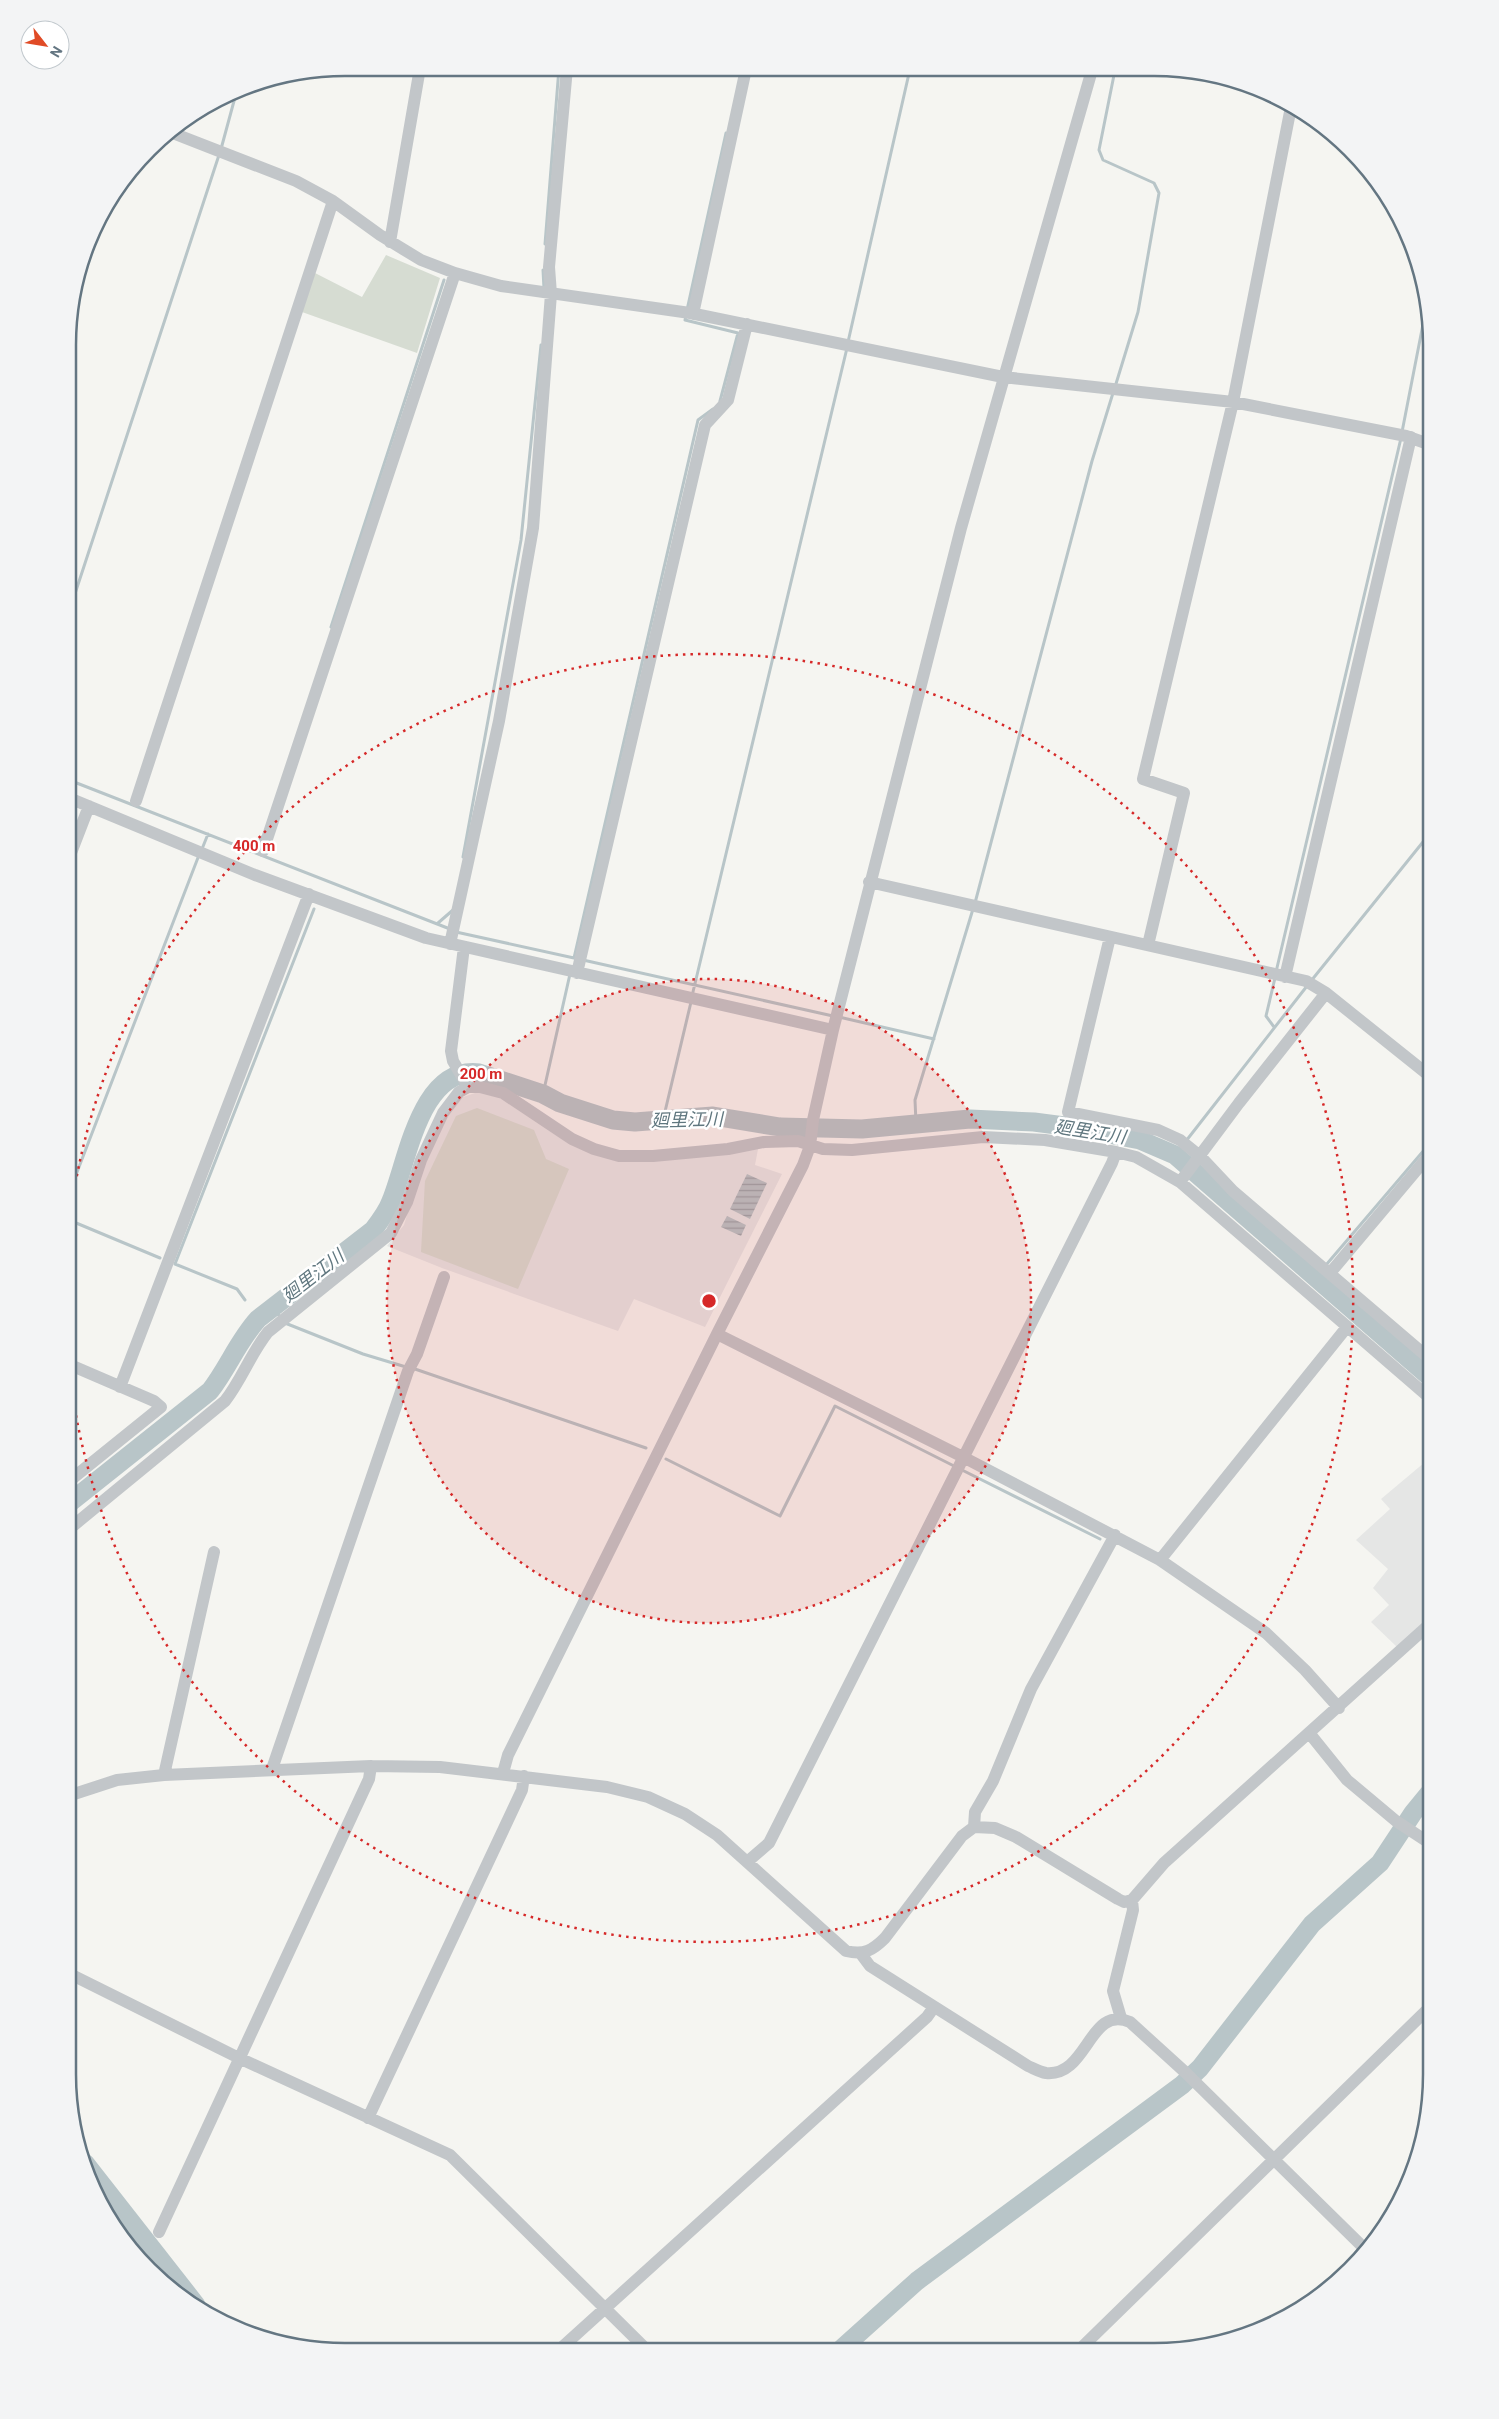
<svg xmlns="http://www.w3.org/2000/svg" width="1499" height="2419" font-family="Roboto,'Noto Sans JP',sans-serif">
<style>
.built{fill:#e5e6e5}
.green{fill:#d6dcd2}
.water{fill:url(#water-rules)}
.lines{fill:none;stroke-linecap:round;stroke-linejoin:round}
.stream{stroke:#b8c5c8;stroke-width:3}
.river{stroke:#b8c5c8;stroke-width:19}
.minor{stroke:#c2c6c9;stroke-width:12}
.ring{fill:none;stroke:#d62828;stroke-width:2.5;stroke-dasharray:2.5 5}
.labels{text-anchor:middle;stroke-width:5;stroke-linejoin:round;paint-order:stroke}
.water-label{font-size:18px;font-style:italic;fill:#60777f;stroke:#fff}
.rim{fill:none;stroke:#647682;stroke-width:2.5}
.centre{fill:#d62828;stroke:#fff;stroke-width:2.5}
.ring-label{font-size:15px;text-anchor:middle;font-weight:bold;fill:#d62828;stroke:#fff;stroke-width:5;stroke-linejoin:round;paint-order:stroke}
</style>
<defs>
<pattern id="water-rules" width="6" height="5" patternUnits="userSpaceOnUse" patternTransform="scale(1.25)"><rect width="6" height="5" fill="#b8c5c8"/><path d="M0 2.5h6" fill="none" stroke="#99a5a8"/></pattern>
</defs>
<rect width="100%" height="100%" fill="#f5f5f1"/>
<path class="built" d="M478,1092l23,5 92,57 165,-5 -3,16 27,9 -77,153 -71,-28 -16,32 -176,-63 -55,-22 17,-21 19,-63 34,-63z
M1431,1457v158l-34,32 -26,-25 18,-17 -16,-17 15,-19 -32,-29 34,-31 -9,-10z"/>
<path class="green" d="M386,255l54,23 -23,75 -115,-41 13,-39 47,24z
M477,1108l57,22 12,29 23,10 -51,120 -97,-37 4,-71 31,-65z"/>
<path class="water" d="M747,1174l20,9 -17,36 -20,-10z
M727,1216l19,9 -5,11 -20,-9z"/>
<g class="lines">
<path class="stream" d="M221,149l16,-59
M545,244l14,-176
M543,270l1,19
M687,310l39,-177
M686,316l-1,4 53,13 -18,68
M848,342l62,-273
M1115,387l23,-75 21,-119 -5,-10 -51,-23 -4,-10 16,-80
M1402,432l23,-118
M69,612l150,-457
M331,627l113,-347
M69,780l381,149
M202,849l6,-15
M250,851l12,-14
M463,857l58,-317 20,-195
M975,903l117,-442 21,-68
M438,923l15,-13
M456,932l118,26 124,-538 15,-11
M583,960l250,56
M1276,972l125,-534
M1311,981l120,-149
M692,996l155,-648
M839,1017l95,22
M1274,1027l-8,-11 9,-38
M543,1094l27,-120
M663,1120l28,-118
M916,1123l-1,-23 58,-191
M1186,1141l121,-155
M1175,1155l7,-9
M69,1193l130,-338
M69,1220l91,38
M175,1264l139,-355
M175,1264l62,25 8,11
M1326,1265l105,-123
M1314,1278l8,-9
M272,1307l9,11
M254,1313l4,6
M285,1323l78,31 43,13
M412,1368l234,80
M666,1459l114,57 55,-110 121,61
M962,1470l138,69"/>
<path class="river" d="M68,1504l142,-113c18,-23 28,-50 48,-72l115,-89c7,-9 14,-18 18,-29 17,-41 29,-135 88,-128l64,21 17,9 53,17 22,2 78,-6 67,11 82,2 108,-10 64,3 38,5 68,13 35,15 256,223
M85,2163l111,142
M839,2351l78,-70 265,-196 18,-17 112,-144 68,-61 33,-50 18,-22"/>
<path class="minor" d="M170,132l126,49 37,20 47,34 41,25 34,13 46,13 189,27 313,64 230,25 173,34 25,9
M390,242l30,-174
M693,314l53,-245
M69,798l186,77 171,63 407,92 -20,90 -3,26 -7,19 -86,169 -209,421 -5,18
M136,801l197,-600
M263,851l192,-578
M69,858l20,-52
M869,882l437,99 20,12 105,84
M1110,937l-42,175 90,18 22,10 21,17 32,34 198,169
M450,944l49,-223 34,-193 18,-234 -2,-27 18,-199
M1148,945l36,-152 -41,-14 90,-377 58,-295
M464,947l-13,104 2,10 15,26
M577,973l128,-548 23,-25 19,-76
M1285,977l126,-540
M833,1030l128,-502 131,-458
M1180,1182l59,-79 87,-110
M1330,1273l101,-120
M717,1334l246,123 197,103 106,73 39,37 34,38
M120,1387l189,-493
M68,1482l93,-75 -7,-6 -86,-37
M68,1530l157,-129c17,-22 26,-48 43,-69l123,-99 16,-31 14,-42 22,-47 16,-21 9,-5h12l23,6 69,46 22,10 25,7h34l75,-7 36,-7 34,-1 25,8 29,1 131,-13 62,3 71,12 20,5 44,25 251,217
M1160,1560l187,-233
M1310,1734l37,46 49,41 35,23
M272,1769l136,-398 9,-17 27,-77
M164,1775l50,-223
M68,1796l49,-16 47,-5 207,-9 69,1 167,20 41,10 37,17 32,21 129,116c18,4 26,0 39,-13l77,-102 12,-9 21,1 21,9 102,62 6,3 8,-2 32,-37 267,-240
M974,1827l1,-15 18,-31 38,-92 84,-154
M747,1862l22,-19 343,-680 4,-11
M861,1954l9,12 158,100c5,2 12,6 18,7 42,4 43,-69 84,-51l55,50 181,178
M68,1973l171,85 211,97 197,195
M1121,2018l-8,-27 20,-81 -1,-10
M368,2118l154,-328 2,-14
M115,2225l27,35
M159,2232l210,-453 2,-13
M559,2350l368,-333 7,-10
M1078,2351l353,-345"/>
</g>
<circle cx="709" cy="1301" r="322" fill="#d62828" fill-opacity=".12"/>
<g class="ring">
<circle cx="709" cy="1301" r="322"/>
<path d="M69 1228A644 644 0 1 1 69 1368"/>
</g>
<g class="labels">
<g class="water-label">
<text transform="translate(687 1120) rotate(-1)" y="6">廻里江川</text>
<text transform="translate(1090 1132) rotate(9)" y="6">廻里江川</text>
<text transform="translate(313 1276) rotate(-38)" y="6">廻里江川</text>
</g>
</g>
<path d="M0 0H1499V2419H0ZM345 76H1154A269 269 0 0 1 1423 345V2074A269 269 0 0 1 1154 2343H345A269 269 0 0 1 76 2074V345A269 269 0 0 1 345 76Z" fill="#f3f4f5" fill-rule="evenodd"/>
<path class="rim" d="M345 76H1154A269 269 0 0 1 1423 345V2074A269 269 0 0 1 1154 2343H345A269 269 0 0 1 76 2074V345A269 269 0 0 1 345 76Z"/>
<circle cx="709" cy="1301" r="8" class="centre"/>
<g class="ring-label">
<text x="254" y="851">400 m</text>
<text x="481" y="1079">200 m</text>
</g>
<g transform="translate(45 45) rotate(121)"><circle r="24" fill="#ffffff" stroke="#c1c8cd"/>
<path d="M0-4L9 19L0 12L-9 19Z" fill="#e04b26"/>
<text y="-8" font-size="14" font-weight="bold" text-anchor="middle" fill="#647682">N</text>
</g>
</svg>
